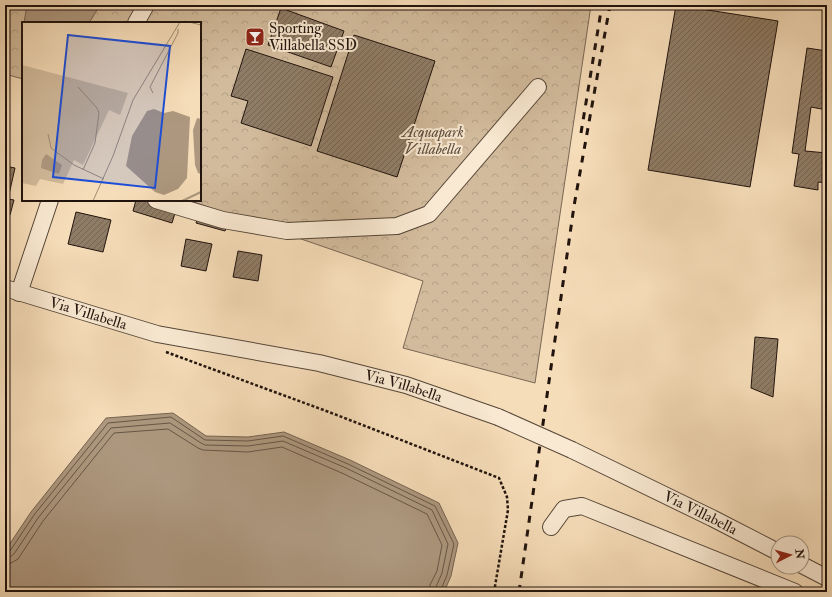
<svg xmlns="http://www.w3.org/2000/svg" width="832" height="597" font-family="'IM FELL Double Pica',serif">
<style>
.forest{fill:url(#forest-crowns);stroke:#796754}
.water{fill:#ad987f;stroke:#756351}
.lines{fill:none;stroke-linecap:round;stroke-linejoin:round}
.shore{stroke:#665646;stroke-width:1}
.building{fill:url(#building-hatch);stroke:#20130d}
.minor-casing{stroke:#564638;stroke-width:18}
.path{stroke:#20130d;stroke-width:2.5;stroke-dasharray:3 2;stroke-linecap:butt}
.minor{stroke:#f9e9d2;stroke-width:16}
.rail{stroke:#20130d;stroke-width:3;stroke-dasharray:7 7;stroke-linecap:butt}
.minor-bridge-casing{stroke:#564638;stroke-width:18;stroke-linecap:butt}
.minor-bridge{stroke:#f9e9d2;stroke-width:16}
.labels{text-anchor:middle;stroke-width:4;stroke-linejoin:round;paint-order:stroke}
.poi-label{font-size:15px;fill:#20130d;stroke:#f9e9d2;text-anchor:start}
.park-label{font-size:15px;font-style:italic;fill:#5e4e3f;stroke:#f9e9d2}
.street-label{font-size:15px;fill:#20130d;stroke:#f9e9d2}
.inset-river{fill:none;stroke:#ad987f;stroke-width:2}
.inset-road{fill:none;stroke:#a08c74;stroke-width:1}
.view{fill:#1d4ed8;fill-opacity:0.15;stroke:#1d4ed8;stroke-width:2}
.inset-edge{fill:none;stroke:#20130d;stroke-width:2}
</style>
<defs>
<pattern id="forest-crowns" width="20" height="18" patternUnits="userSpaceOnUse"><rect width="20" height="18" fill="#d2bb9c"/><path d="M2 6a3 3 0 1 1 6 0M12 15a3 3 0 1 1 6 0" fill="none" stroke="#b4a085"/></pattern>
<pattern id="building-hatch" width="6" height="6" patternUnits="userSpaceOnUse"><rect width="6" height="6" fill="#8f7c66"/><path d="M-1 1l2-2M0 6l6-6M5 7l2-2" fill="none" stroke="#746452"/></pattern>
</defs>
<rect width="100%" height="100%" fill="#f6ddb9"/>
<filter id="stains"><feTurbulence type="fractalNoise" baseFrequency=".005" numOctaves="4"/><feColorMatrix values="0 0 0 0 .2 0 0 0 0 .09 0 0 0 0 .02 0 0 0 .5 -.17"/></filter>
<radialGradient id="worn" r=".72"><stop offset=".6" stop-color="#630" stop-opacity="0"/><stop offset="1" stop-color="#630" stop-opacity=".3"/></radialGradient>
<path class="forest" d="M5,5h586l-56,378 -132,-35 20,-67 -235,-81h12v-177h-177v56l-18,-5z"/>
<path class="water" d="M27,5h73l-11,18h-65z
M173,413l33,23 42,1 36,-5 66,28 89,43 19,40 -7,33 -7,16h-439v-41l26,-39 75,-94z"/>
<g class="lines">
<path class="shore" d="M5,553l5,-2 24,-36 74,-92 63,-6 34,23 43,1 35,-5 65,28 87,42 19,38 -7,31 -7,17
M5,558l5,-1 4,-3 24,-36 73,-90 59,-5 31,20 4,2 43,1 35,-5 63,27 86,42 16,34 -6,29 -6,14 -1,5
M5,564l6,-1 7,-4 25,-38 71,-88 54,-4 30,19 5,2 45,2 34,-5 62,27 83,40 15,31 -5,26 -7,14 -1,7"/>
</g>
<path class="building" d="M676,5l102,16 -28,166 -102,-17z
M281,8l63,23 -13,36 -63,-22z
M354,35l81,26 -38,116 -80,-26z
M807,48l20,3v59l-16,-3 -6,44 22,2v30l-9,-1v8l-24,-4 5,-32 -7,-1z
M246,49l87,28 -22,69 -70,-23 7,-22 -17,-5z
M5,166l10,2 -7,31 6,1 -4,15 -5,-2z
M136,200h7l33,10 -4,13 -39,-12z
M76,212l35,8 -8,32 -35,-8z
M198,217l29,9 -2,5 -29,-8z
M186,239l26,5 -6,27 -25,-5z
M238,251l24,4 -4,26 -25,-4z
M755,337l23,2 -5,58 -22,-9z"/>
<g class="lines">
<g class="minor-casing">
<g id="minor">
<path d="M136,23l10,-18"/>
<path d="M156,200l67,20 64,11 110,-5 32,-12 109,-127"/>
<path id="s1" d="M5,288l152,46 162,29 87,22 92,32"/>
<path d="M19,293l31,-93"/>
<path id="s2" d="M572,450l140,68 66,34"/>
<path d="M551,527l13,-18 18,-3 213,86"/>
<path d="M802,565l25,13"/>
</g>
</g>
<path class="path" d="M166,352l163,60 170,66 8,19 1,13 -14,82"/>
<use href="#minor" class="minor"/>
<path class="rail" d="M581,133l21,-128
M519,592l55,-386 36,-201"/>
<g class="minor-bridge-casing">
<path id="minor-bridge" d="M498,417l74,33"/>
</g>
<use href="#minor-bridge" class="minor-bridge"/>
</g>
<defs>
<g id="bar-square" transform="scale(1)"><rect x="-9" y="-9" width="18" height="18" rx="4" fill="#8f2418" stroke="#f9e9d2"/><path d="M-6-5H6L.8 .8V4.5H3.5V6h-7V4.5H-.8V.8Z" fill="#fff"/></g>
</defs>
<g fill-rule="evenodd">
<use href="#bar-square" x="255" y="37"/>
</g>
<g class="labels">
<g class="poi-label">
<text x="269" y="33">Sporting<tspan x="269" dy="17">Villabella SSD</tspan></text>
</g>
<g class="park-label">
<text x="433" y="137">Acquapark<tspan x="433" dy="17">Villabella</tspan></text>
</g>
<g class="street-label">
<text dy="5" stroke="none"><textPath href="#s1" startOffset="87">Via Villabella</textPath></text>
<text dy="5" stroke="none"><textPath href="#s1" startOffset="411">Via Villabella</textPath></text>
<text dy="5" stroke="none"><textPath href="#s2" startOffset="143">Via Villabella</textPath></text>
</g>
</g>
<g transform="translate(22 22)">
<rect width="179" height="179" fill="#f6ddb9"/>
<path d="M0,43l106,28 -8,22 -11,-5 -26,55 -9,-5 -11,24 -23,-5 -4,7 -14,-3z" fill="#d2bb9c"/>
<path d="M132,87l10,4 9,-2 17,6 -3,61 -9,11 -14,6 -9,-3 -29,-26 6,-30 15,-25zM175,96l4,1v55l-3,-1 -3,-8 -2,-35zM24,132l16,11 -3,9 -18,-6 1,-8z" fill="#ad987f"/>
<path class="inset-river" d="M160,179l19,-9"/>
<path class="inset-road" d="M167,0l12,3M56,65l19,21 2,5 -4,30 -12,27M131,71l-3,-6 28,-54v-4M26,112l3,14 23,17 30,14M71,179l20,-45 20,-56 47,-78"/>
<path class="view" d="M46,13l102,11 -15,142 -102,-11z"/>
<rect width="179" height="179" class="inset-edge"/>
</g>
<rect width="832" height="597" fill="none" stroke="#f6ddb9" stroke-width="20"/>
<rect x="6" y="6" width="820" height="585" fill="none" stroke="#20130d" stroke-width="2"/>
<rect x="10" y="10" width="812" height="577" fill="none" stroke="#20130d"/>
<g transform="translate(790 555) rotate(84)"><circle r="19" fill="#f9e9d2" stroke="#a29383"/>
<path d="M0-3L7 15L0 10L-7 15Z" fill="#8f2418"/>
<text y="-6" font-size="11" font-weight="bold" text-anchor="middle" fill="#20130d">N</text>
</g>
<rect width="100%" height="100%" filter="url(#stains)"/>
<rect width="100%" height="100%" fill="url(#worn)"/>
</svg>
